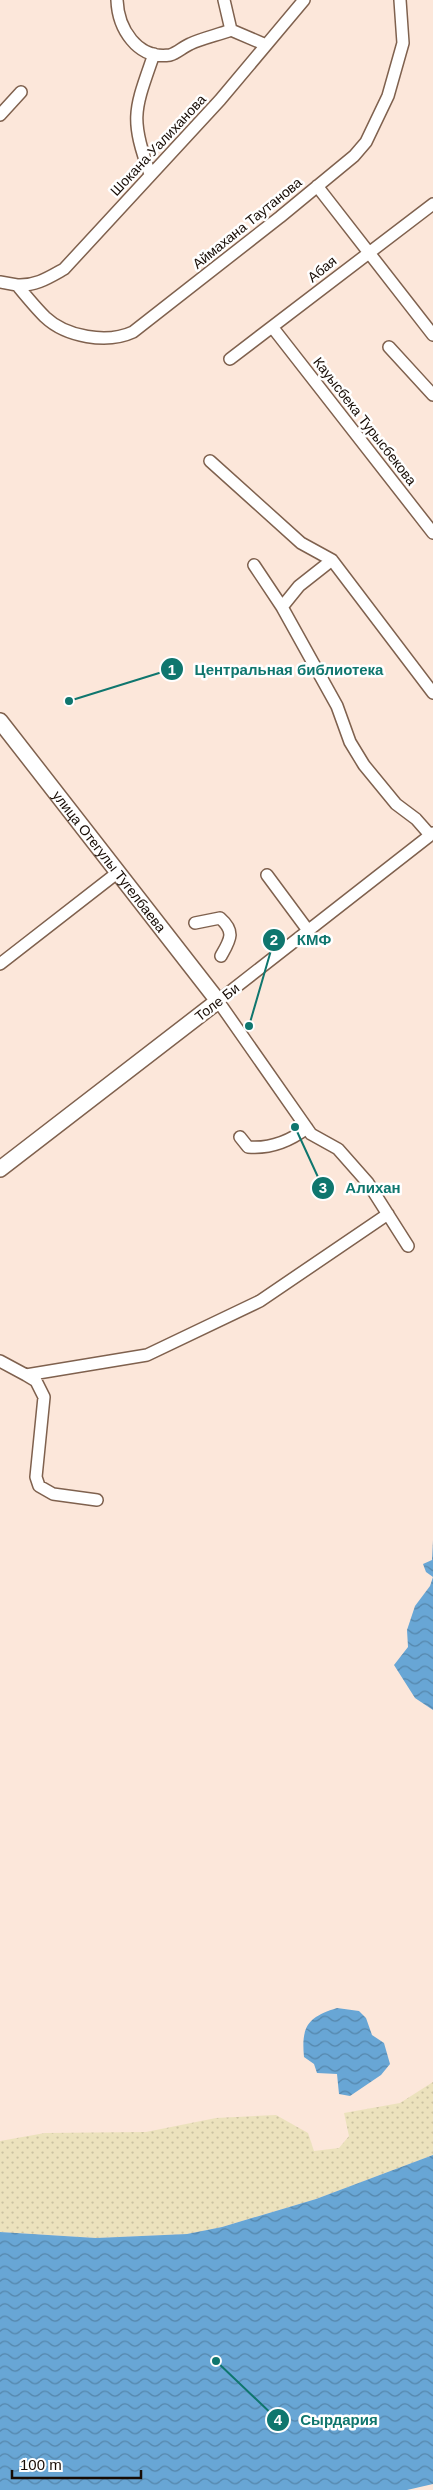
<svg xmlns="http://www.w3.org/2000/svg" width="433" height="2490" font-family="Helvetica,sans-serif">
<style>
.sand{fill:url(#sand-dots)}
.water{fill:url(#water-waves)}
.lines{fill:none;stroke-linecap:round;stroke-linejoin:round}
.minor-casing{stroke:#7f614e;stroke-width:14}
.major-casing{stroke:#7f614e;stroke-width:18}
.minor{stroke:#fff;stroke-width:11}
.major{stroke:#fff;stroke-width:15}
.labels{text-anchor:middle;stroke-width:5;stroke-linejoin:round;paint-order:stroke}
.street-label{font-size:14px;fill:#170c05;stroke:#fff}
.leader{fill:none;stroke:#0f766e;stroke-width:2}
.callout-dot{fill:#0f766e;stroke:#fff;stroke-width:2}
.mark-label{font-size:15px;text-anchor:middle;font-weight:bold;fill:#fff}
.callout-label{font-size:15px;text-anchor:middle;font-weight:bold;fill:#0f766e;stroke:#fff;stroke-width:5;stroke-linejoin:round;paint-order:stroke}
</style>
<defs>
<pattern id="sand-dots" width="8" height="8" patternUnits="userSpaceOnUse" patternTransform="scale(1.25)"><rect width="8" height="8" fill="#ece2bd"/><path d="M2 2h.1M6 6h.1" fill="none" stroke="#cac1a1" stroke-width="1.8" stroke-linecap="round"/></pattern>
<pattern id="water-waves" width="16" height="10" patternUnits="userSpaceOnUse" patternTransform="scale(1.25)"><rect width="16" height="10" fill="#68a6d5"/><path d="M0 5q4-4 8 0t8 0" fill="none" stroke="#5586ab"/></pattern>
</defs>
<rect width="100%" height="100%" fill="#fce7da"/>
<path class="sand" d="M433,2082v73l-117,44 -94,28 -35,7 -91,4 -96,-6v-91l45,-8 101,-1 70,-14 60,-3 32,18 6,18 25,-3 10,-12 -5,-23 56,-10z"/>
<path class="water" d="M433,1540v170l-18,-12 -21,-33 14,-18 -1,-17 8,-24 15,-20 3,-9 -7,-5 -3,-8 9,-4z
M337,2008l22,3 7,7 6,17 12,8 6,21 -9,11 -31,21 -11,-2 -2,-20 -20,-1 -3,-9 -10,-7c-3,-31 4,-40 33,-49z
M433,2155v329l-26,6h-407v-258l96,6 91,-4 35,-7 94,-28z"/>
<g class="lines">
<g class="minor-casing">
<path id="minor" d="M117,0c1,28 20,60 53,55 7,-2 13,-8 20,-11 13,-6 28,-9 41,-14
M224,0l7,30 35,15
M0,115l21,-23
M150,174c-21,-57 -15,-65 4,-120
M317,186l116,149
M0,282l17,3c9,11 18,22 28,32 21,20 62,27 88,15l147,-115 74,-61 12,-14 22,-46 15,-53 -3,-43
M17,285c19,1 31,-7 47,-16l156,-169 84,-100
M273,328l160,205
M389,347l44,48
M230,359l203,-155
M210,461l91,82 31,17 101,133
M254,565l28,42 55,99 13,36 14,23 32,39 20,15 14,16
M282,607l17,-21 33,-26
M267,875l40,54
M195,923l25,-5c16,14 10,22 1,38
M0,964l117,-91
M240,1137l8,10c23,2 42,-6 59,-19
M408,1246l-40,-63 -30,-34 -27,-15 -93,-133 215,-168
M0,1361l26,14 121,-20 113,-54 128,-87
M26,1375l10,6 8,16 -8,80 3,9 14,8 44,6"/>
</g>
<g class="major-casing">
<g id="major">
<path id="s1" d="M0,721l218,280 -218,168"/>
</g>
</g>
<use href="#minor" class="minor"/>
<use href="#major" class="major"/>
</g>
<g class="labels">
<g class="street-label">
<text transform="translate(158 145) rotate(-47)" y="5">Шокана Уалиханова</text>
<text transform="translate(247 223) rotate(-39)" y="5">Аймахана Таутанова</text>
<text transform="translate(322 269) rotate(-39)" y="5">Абая</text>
<text transform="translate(365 421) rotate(52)" y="5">Кауысбека Турысбекова</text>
<text dy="5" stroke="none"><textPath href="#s1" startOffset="178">улица Отегулы Тугелбаева</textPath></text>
<text transform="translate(217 1002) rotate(-38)" y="5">Толе Би</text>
</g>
</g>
<path class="leader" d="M69 701L172 669M249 1026L274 940M295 1127L323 1188M216 2361L278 2420"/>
<g class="callout-dot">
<circle cx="69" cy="701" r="5"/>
<circle cx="249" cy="1026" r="5"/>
<circle cx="295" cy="1127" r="5"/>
<circle cx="216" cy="2361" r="5"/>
<circle cx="172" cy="669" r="12"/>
<circle cx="274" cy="940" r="12"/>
<circle cx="323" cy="1188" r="12"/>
<circle cx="278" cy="2420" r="12"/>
</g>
<g class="mark-label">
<text x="172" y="675">1</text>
<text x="274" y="945">2</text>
<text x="323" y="1193">3</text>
<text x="278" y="2425">4</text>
</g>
<g class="callout-label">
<text x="289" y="675">Центральная библиотека</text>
<text x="314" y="945">КМФ</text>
<text x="373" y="1193">Алихан</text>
<text x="339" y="2425">Сырдария</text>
</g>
<path d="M12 2470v8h129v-8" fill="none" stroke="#170c05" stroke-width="2.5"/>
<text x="20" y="2470" font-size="15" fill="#170c05" stroke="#ffffff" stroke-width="4" paint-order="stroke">100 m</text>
</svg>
